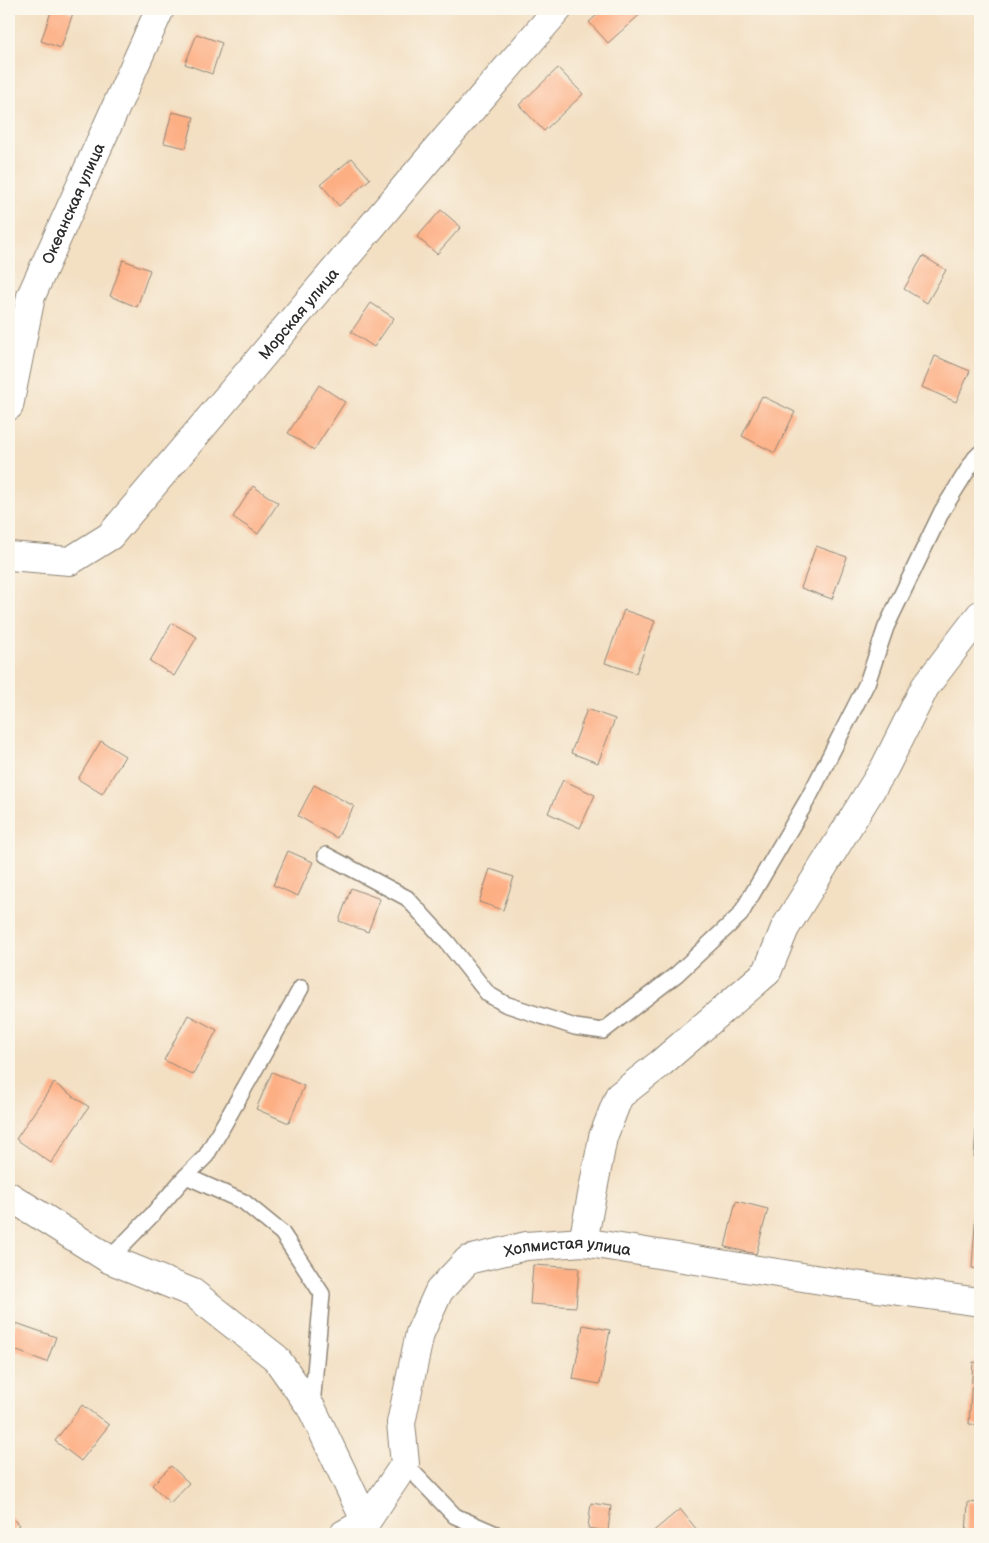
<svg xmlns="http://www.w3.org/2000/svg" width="989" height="1543" font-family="'Balsamiq Sans',sans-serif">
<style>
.building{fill:#fdaf84}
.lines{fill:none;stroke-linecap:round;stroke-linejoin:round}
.lane-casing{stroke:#8f8576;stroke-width:18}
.street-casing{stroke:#8f8576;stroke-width:30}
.lane{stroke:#fff;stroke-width:15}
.street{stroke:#fff;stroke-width:28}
.labels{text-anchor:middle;stroke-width:5;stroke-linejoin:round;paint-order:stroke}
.street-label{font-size:16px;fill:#2b2b2b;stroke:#fbf7ec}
</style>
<rect width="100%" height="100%" fill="#fbf7ec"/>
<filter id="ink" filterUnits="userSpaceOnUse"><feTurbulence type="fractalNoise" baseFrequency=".02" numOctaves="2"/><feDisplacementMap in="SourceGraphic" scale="10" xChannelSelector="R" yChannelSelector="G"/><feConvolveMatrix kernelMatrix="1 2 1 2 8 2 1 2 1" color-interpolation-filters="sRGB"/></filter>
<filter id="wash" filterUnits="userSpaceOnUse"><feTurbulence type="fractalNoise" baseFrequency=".0096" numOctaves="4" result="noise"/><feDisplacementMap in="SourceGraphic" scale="20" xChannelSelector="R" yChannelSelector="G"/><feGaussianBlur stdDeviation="1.12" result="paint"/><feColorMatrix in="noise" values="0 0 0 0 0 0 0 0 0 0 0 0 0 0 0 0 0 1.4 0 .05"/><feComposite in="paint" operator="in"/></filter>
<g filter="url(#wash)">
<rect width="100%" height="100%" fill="#f3dfc2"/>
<g id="blocks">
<path class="building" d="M52,9h10l11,4 -12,35 -20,-7z
M604,9h42l-38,34 -19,-21z
M197,34l25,9 -10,31 -27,-10z
M558,68l25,26 -39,37 -25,-26z
M172,112l22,5 -8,31 -22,-5z
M352,158l18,21 -31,27 -18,-22z
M441,210l20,17 -24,27 -20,-17z
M923,256l23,14 -19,33 -23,-14z
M123,260l27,10 -13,37 -27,-11z
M371,303l23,15 -20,29 -23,-15z
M935,356l35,15 -14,31 -34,-15z
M319,385l26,17 -31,48 -26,-17z
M762,396l33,16 -20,41 -33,-17z
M253,486l25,17 -20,31 -25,-17z
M816,546l31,11 -15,42 -31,-11z
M624,610l31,11 -19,52 -31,-10z
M172,623l25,14 -23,39 -24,-15z
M587,709l28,10 -17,44 -27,-10z
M101,741l24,15 -23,38 -24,-15z
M563,780l32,15 -15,33 -32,-15z
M314,785l40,21 -17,32 -39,-22z
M288,851l25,11 -15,34 -25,-11z
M490,869l24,8 -11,33 -24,-8z
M351,888l29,11 -12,33 -29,-11z
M188,1015l29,15 -24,45 -29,-15z
M272,1072l32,14 -15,37 -33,-14z
M54,1083l35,24 -38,56 -35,-24z
M979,1087h1v71l-6,-1z
M736,1201l32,8 -12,45 -31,-7z
M976,1209h4v60l-8,-1z
M533,1265l46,3 -3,39 -46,-3z
M16,1323l40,14 -9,25 -38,-14v-5z
M583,1325l27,5 -10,54 -27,-5z
M973,1362l7,1v62l-11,-1z
M82,1405l27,20 -28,36 -26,-20z
M171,1466l18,17 -19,20 -18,-18z
M968,1502l12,1v31h-14z
M591,1503l20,3 -3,25 -20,-3z
M680,1509l18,22 -4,3h-44z
M9,1515l10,10 -10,9z"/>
</g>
</g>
<g filter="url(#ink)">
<use href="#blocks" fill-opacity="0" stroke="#8f8576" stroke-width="1"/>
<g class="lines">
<g class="lane-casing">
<path id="lane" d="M326,855l81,43 40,44 41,52 17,10 70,23 28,4 74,-57 63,-59 69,-118 58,-114 19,-56 56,-116 33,-53 5,-5
M186,1176l58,26 38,31 40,61 -10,112
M109,1259l43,-44 34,-39 20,-20 95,-168
M405,1464l50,52 41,18"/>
</g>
<g class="street-casing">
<g id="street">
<path id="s1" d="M9,406l22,-110 129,-287"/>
<path id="s2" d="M9,556l61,5 40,-25 328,-388 120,-139"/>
<path d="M9,1196l100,63 84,34 83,65 36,51 54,113"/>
<path d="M583,1242l20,-105 16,-41 42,-33 106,-91 18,-44 100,-161 40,-80 55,-72"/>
<path id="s3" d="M344,1534l22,-12 39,-58 -4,-41 19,-90 19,-42 29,-31 58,-14 57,-4 257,41 140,19"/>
</g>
</g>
<use href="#lane" class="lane"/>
<use href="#street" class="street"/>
</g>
</g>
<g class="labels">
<g class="street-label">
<text dy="6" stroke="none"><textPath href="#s1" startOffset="214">Океанская улица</textPath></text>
<text dy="6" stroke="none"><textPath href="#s2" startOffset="400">Морская улица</textPath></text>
<text dy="6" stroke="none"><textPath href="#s3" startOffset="418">Холмистая улица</textPath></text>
</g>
</g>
<rect width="989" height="1543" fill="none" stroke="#fbf7ec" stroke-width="30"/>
</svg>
